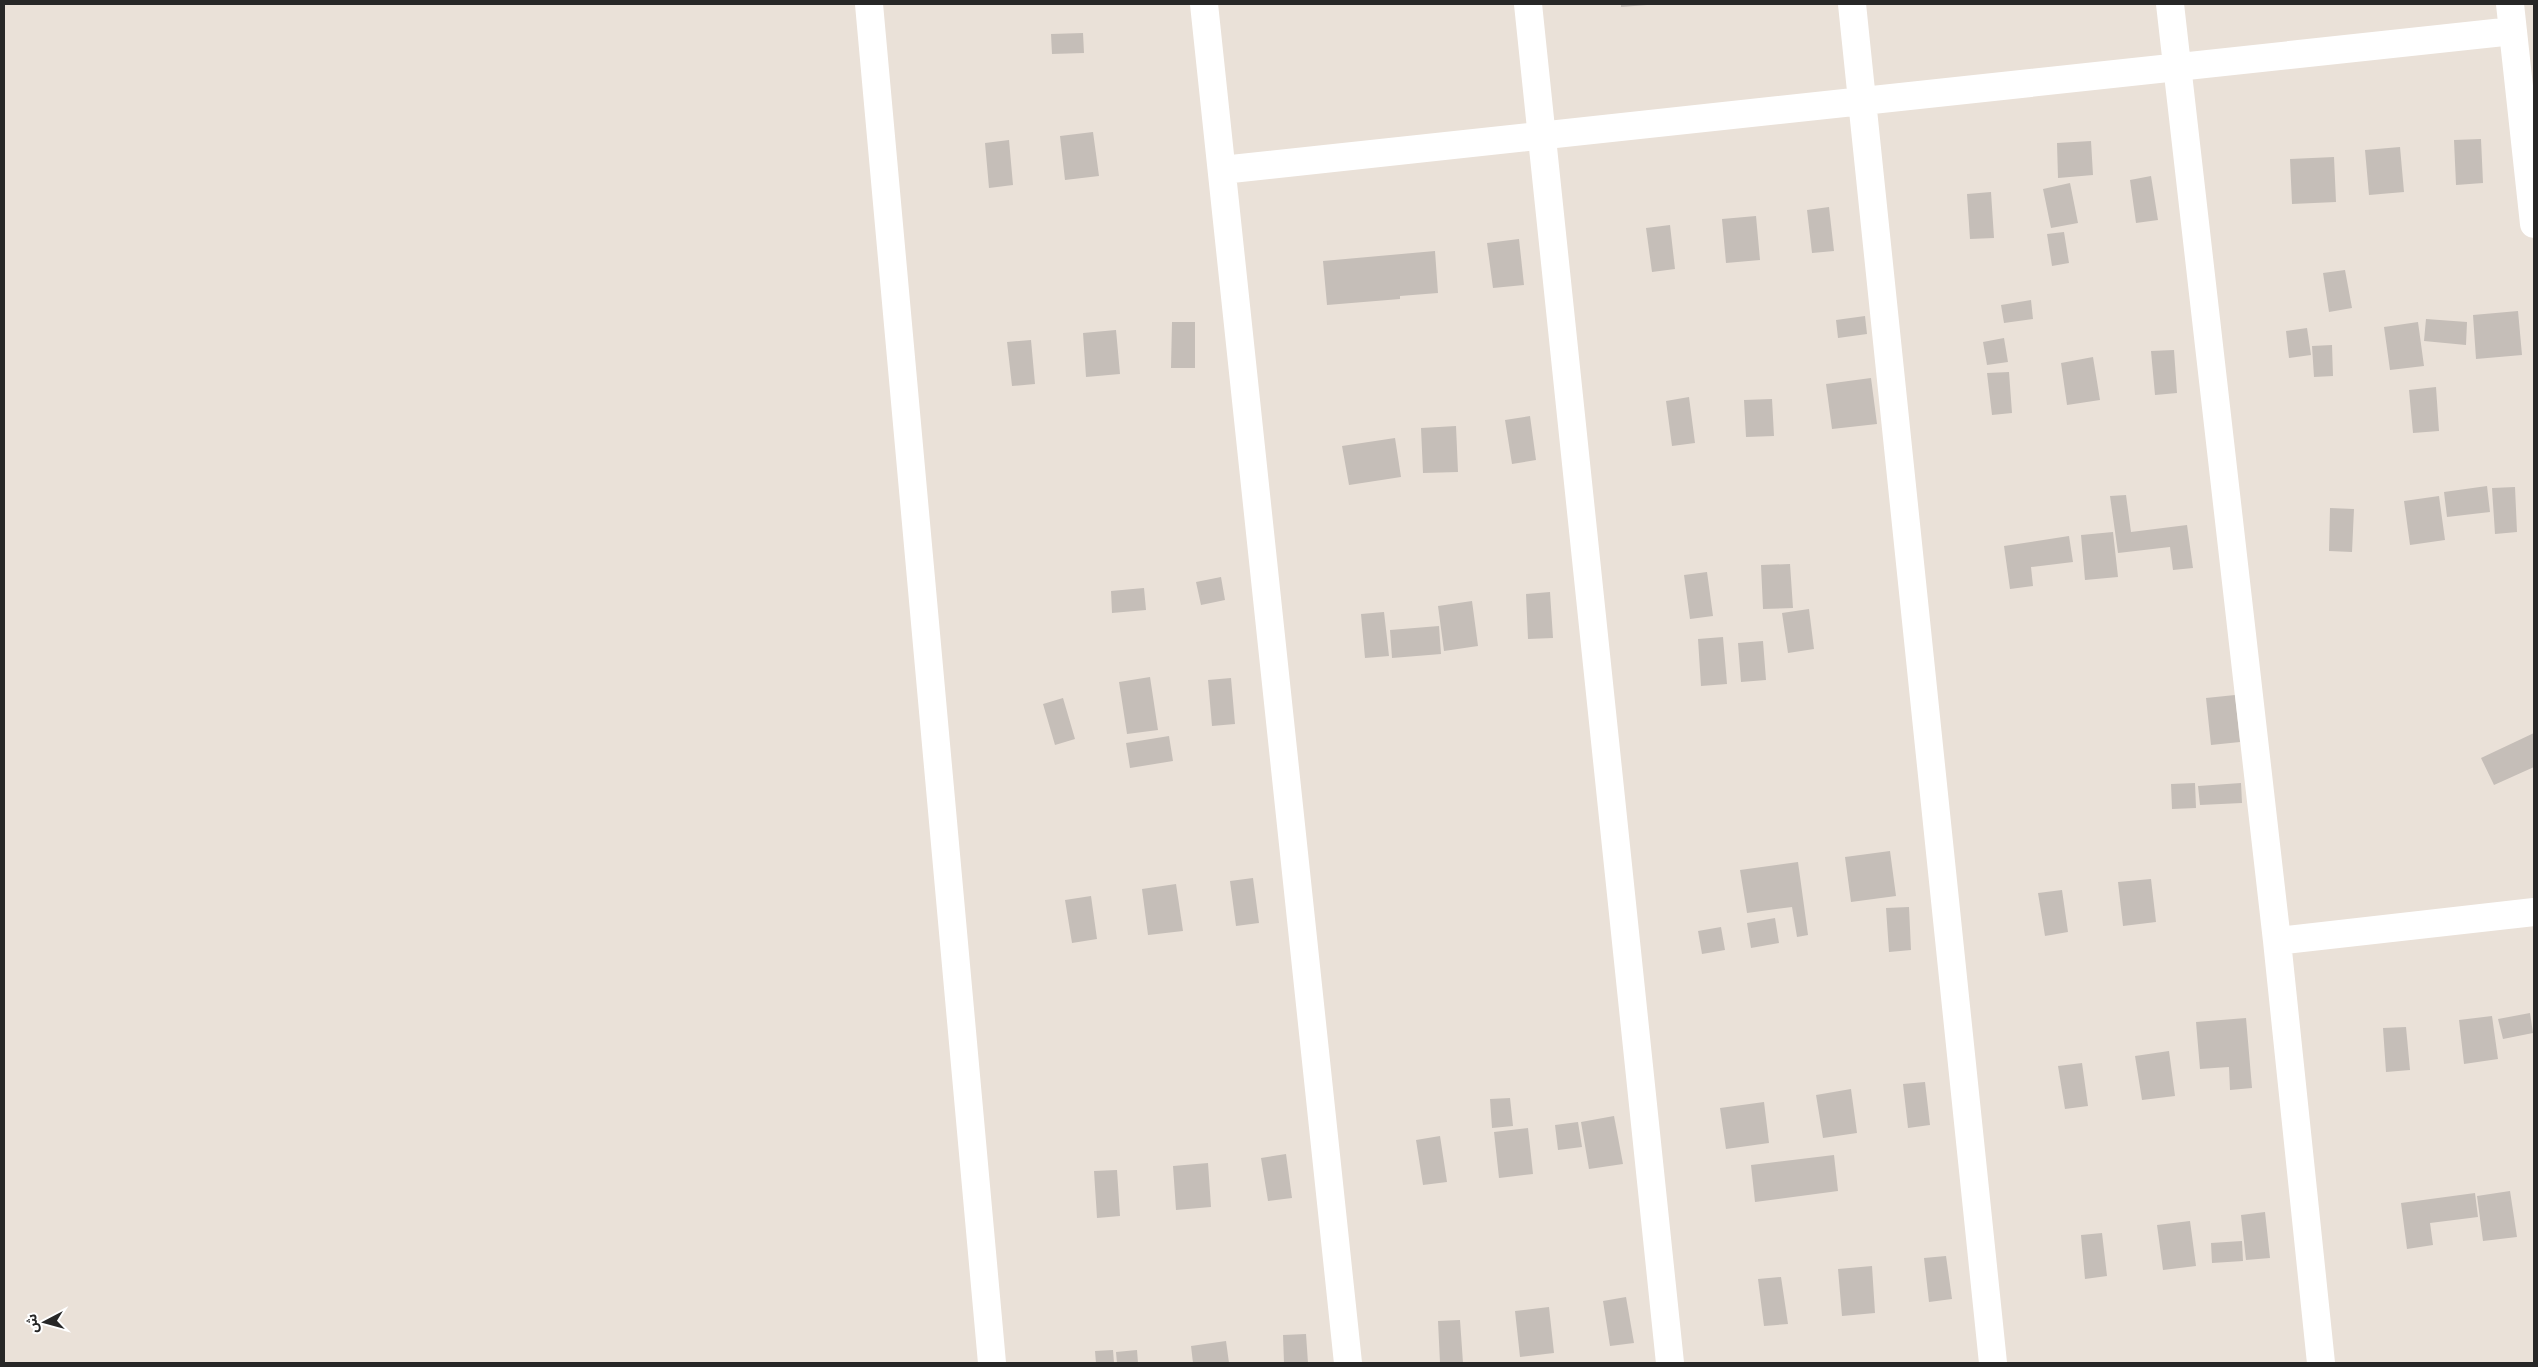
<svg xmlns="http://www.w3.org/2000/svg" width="2538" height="1367" font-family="'Exo 2','Noto Sans Arabic',sans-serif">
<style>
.building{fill:#c5beb8}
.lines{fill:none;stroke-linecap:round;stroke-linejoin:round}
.minor{stroke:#fff;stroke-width:28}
</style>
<rect width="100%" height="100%" fill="#eae1d8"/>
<path class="building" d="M1621,4h26v1l-26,2z
M1083,33l1,20 -32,1 -1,-20z
M1093,132l6,44 -34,4 -5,-44z
M2481,139l2,44 -27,2 -2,-45z
M1009,140l4,45 -24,3 -4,-45z
M2091,141l2,34 -35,3 -1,-35z
M2400,147l4,45 -35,3 -4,-45z
M2334,157l2,45 -44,2 -2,-45z
M2151,176l7,44 -22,3 -6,-43z
M2070,183l8,40 -27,5 -8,-39z
M1991,192l3,46 -24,1 -3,-45z
M1829,207l5,44 -22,2 -5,-43z
M1756,216l4,44 -34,3 -4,-44z
M1670,225l5,44 -23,3 -6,-44z
M2064,232l5,31 -17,3 -5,-32z
M1519,239l5,46 -31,3 -6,-45z
M1435,251l3,42 -38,3v3l-73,6 -4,-44z
M2345,270l7,38 -23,4 -6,-39z
M2031,300l2,19 -29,4 -3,-18z
M2518,311l4,44 -46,4 -3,-44z
M1865,316l2,18 -29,4 -2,-18z
M2426,319l41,3 -1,23 -42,-4z
M1172,322h23v46h-24z
M2418,322l6,44 -34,4 -6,-43z
M2307,328l4,27 -22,3 -3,-27z
M1116,330l4,44 -34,3 -3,-44z
M2004,338l4,24 -21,3 -4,-23z
M1031,340l4,44 -23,2 -5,-44z
M2332,345l1,31 -19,1 -2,-31z
M2174,350l3,43 -22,2 -4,-44z
M2093,357l7,43 -33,5 -6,-42z
M2009,372l3,41 -20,2 -5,-42z
M1871,378l6,46 -45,5 -6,-45z
M2436,387l3,44 -26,2 -4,-43z
M1689,397l6,46 -23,3 -6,-45z
M1772,399l2,37 -28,1 -2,-37z
M1530,416l6,44 -24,4 -7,-44z
M1456,426l2,46 -35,1 -2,-45z
M1395,438l6,39 -52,8 -7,-39z
M2487,486l3,26 -43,5 -3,-25z
M2515,487l2,45 -22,2 -3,-46z
M2126,495l5,37 56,-7 6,43 -20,2 -3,-23 -52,6 -8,-57z
M2439,496l6,44 -35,5 -6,-44z
M2330,508l24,1 -2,43 -23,-1z
M2113,532l5,45 -33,3 -4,-45z
M2069,536l4,26 -42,5 2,19 -23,3 -6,-43z
M1790,564l3,44 -30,1 -2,-44z
M1707,572l6,44 -23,3 -6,-44z
M1221,577l4,23 -24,5 -5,-23z
M1144,588l2,22 -34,3 -1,-22z
M1550,592l3,46 -25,1 -2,-45z
M1472,601l6,45 -34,5 -6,-45z
M1809,609l5,40 -26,4 -6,-40z
M1384,612l5,44 -24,2 -4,-44z
M1439,626l2,28 -49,4 -2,-28z
M1723,637l4,47 -26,2 -3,-47z
M1763,641l3,39 -25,2 -3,-39z
M1150,677l8,53 -31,4 -8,-52z
M1231,678l4,46 -23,2 -4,-46z
M2235,695l5,47 -29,3 -5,-47z
M1063,698l12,41 -20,6 -12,-41z
M2534,733v34l-40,18 -13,-27z
M1169,736l4,25 -43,7 -4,-25z
M2195,783l1,25 -24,1 -1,-25z
M2241,783l1,20 -42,2 -2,-19z
M1890,851l6,45 -45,6 -6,-45z
M1798,862l10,73 -11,2 -5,-30 -45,6 -7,-43z
M1253,878l6,45 -23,3 -6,-45z
M2151,879l5,43 -33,4 -5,-44z
M1176,884l7,47 -35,4 -6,-46z
M2062,890l6,42 -23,4 -7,-43z
M1091,896l6,43 -25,4 -7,-43z
M1909,907l2,43 -22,2 -3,-44z
M1775,918l4,25 -28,5 -4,-25z
M1721,927l4,23 -23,4 -4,-23z
M2530,1013l3,20 -30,6 -5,-20z
M2492,1016l6,43 -34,5 -5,-44z
M2246,1018l6,70 -22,2 -1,-23 -29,2 -4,-47z
M2406,1027l4,43 -24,2 -3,-44z
M2169,1051l6,45 -33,4 -7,-44z
M2082,1063l6,43 -23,3 -7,-43z
M1925,1082l5,43 -22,3 -5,-44z
M1851,1089l6,44 -34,5 -7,-43z
M1510,1098l3,28 -21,2 -2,-29z
M1764,1102l5,41 -43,6 -6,-41z
M1614,1116l9,48 -34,5 -8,-47z
M1578,1122l4,25 -24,3 -3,-25z
M1528,1128l5,46 -34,4 -5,-46z
M1440,1136l7,46 -24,3 -7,-45z
M1286,1154l6,44 -24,3 -7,-43z
M1834,1155l4,36 -83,11 -4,-37z
M1208,1163l3,44 -35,3 -3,-44z
M1117,1170l3,46 -23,2 -3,-47z
M2510,1191l7,46 -34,4 -6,-45z
M2475,1193l3,24 -48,6 3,22 -26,4 -6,-46z
M2265,1212l5,46 -24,2 -5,-45z
M2190,1221l6,45 -33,4 -6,-45z
M2102,1233l5,43 -22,3 -4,-44z
M2242,1241l1,20 -31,2 -1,-20z
M1946,1256l6,43 -23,3 -5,-44z
M1872,1266l3,47 -33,3 -4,-47z
M1781,1277l7,47 -24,2 -6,-47z
M1626,1297l8,46 -24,3 -7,-45z
M1549,1307l5,46 -34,4 -5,-46z
M1460,1320l3,43h-23l-2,-42z
M1306,1334l2,29h-24l-1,-28z
M1226,1341l3,22h-36l-2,-17z
M1113,1350l1,13h-18l-1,-12z
M1137,1350l1,13h-21l-1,-11z"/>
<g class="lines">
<path class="minor" d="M869,4l123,1359
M1204,4l144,1359
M1528,4l142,1359
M1852,4l141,1359
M2170,4l107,937 44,422
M2510,4l24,220
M1222,170l1291,-139
M2277,941l257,-29"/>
</g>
<rect width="2538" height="1367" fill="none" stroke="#272727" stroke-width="10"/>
<g transform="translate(45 1322) rotate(264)" stroke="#ffffff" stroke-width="4" paint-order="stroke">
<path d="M0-4L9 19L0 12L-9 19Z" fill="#272727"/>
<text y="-8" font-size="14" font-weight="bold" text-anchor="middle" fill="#272727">ش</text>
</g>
</svg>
